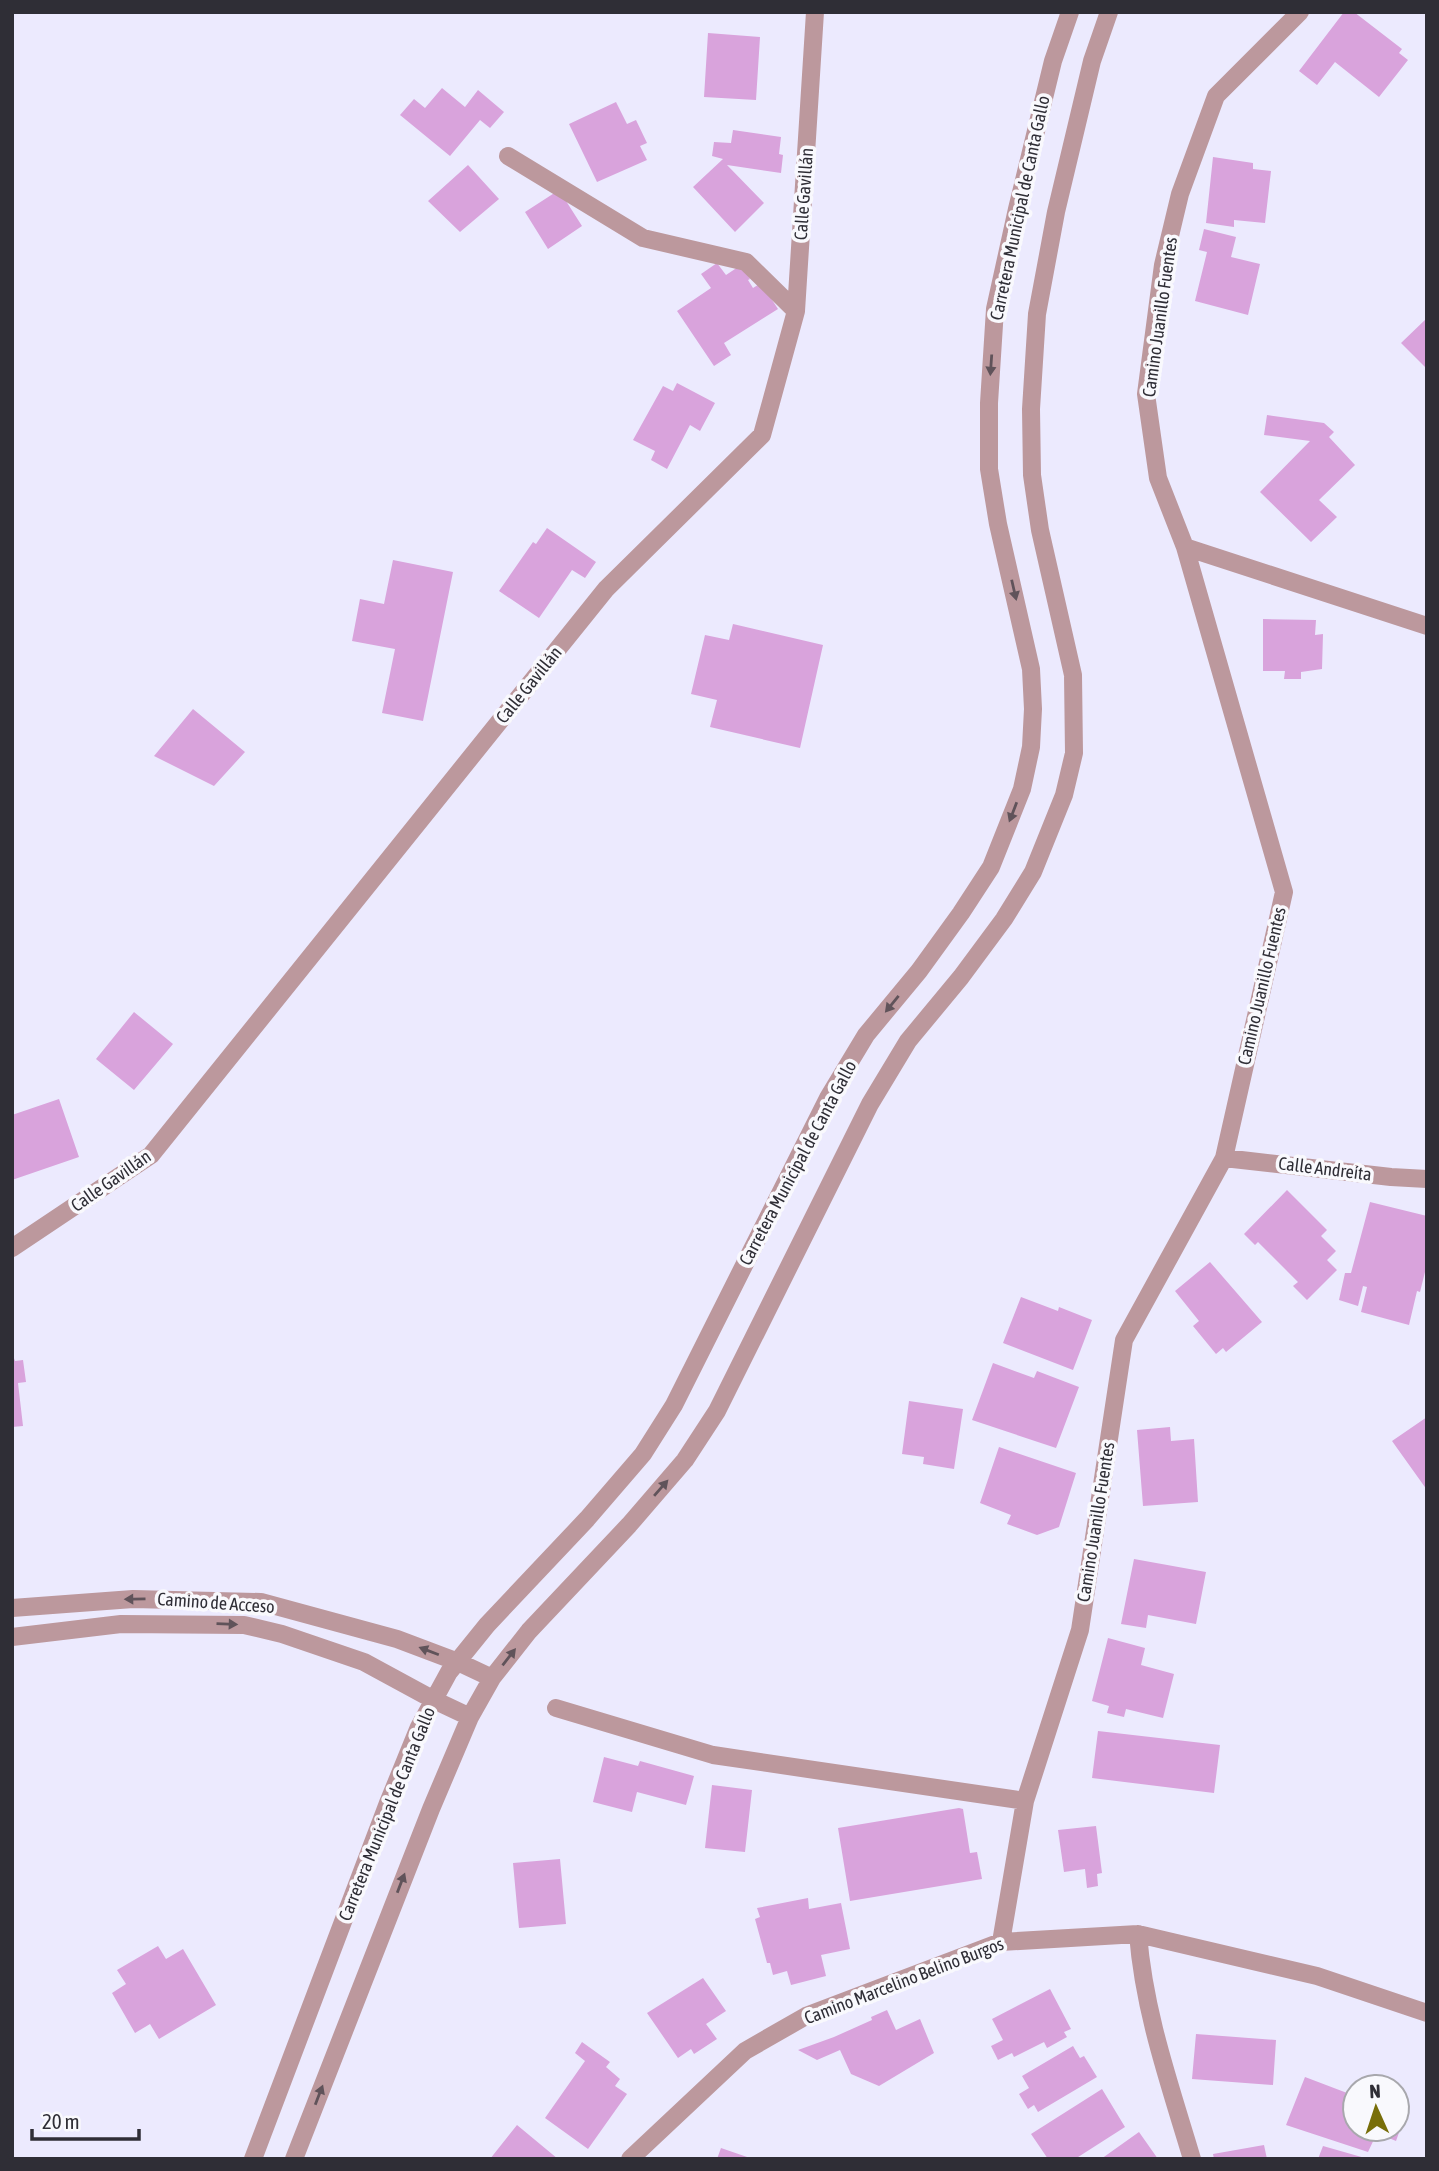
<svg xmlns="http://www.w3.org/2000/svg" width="1439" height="2171" font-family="'Asap Condensed',sans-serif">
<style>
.building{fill:#d9a3dc}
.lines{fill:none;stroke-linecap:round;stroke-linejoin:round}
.minor{stroke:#bc989d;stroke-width:18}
.oneway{fill:#60535a}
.labels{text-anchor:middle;stroke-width:7;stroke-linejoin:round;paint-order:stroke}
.street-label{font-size:18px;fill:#2f2e36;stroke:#f9f9fd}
</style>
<rect width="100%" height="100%" fill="#eceafe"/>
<path class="building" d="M1344,12h10l48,37 -3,4 9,7 -29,37 -44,-35 -18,23 -18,-14z
M708,33l52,4 -4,63 -52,-3z
M442,88l23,19 13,-17 26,22 -14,16 -10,-8 -30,36 -50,-41 14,-16 11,9z
M616,102l11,22 9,-4 11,23 -7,3 7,14 -50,22 -28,-58z
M733,130l48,7 -2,17 4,1 -2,18 -54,-8 37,38 -29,29 -42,-45 30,-28 -11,-3 2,-14 17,1z
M1213,157l40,6v6l18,2 -6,52 -31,-3v7l-28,-4z
M468,165l31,34 -39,33 -32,-31z
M559,190l23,36 -34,23 -23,-37z
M1204,229l32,8 -5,20 29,7 -12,51 -53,-14 12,-49 -8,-2z
M717,263l9,12 15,-10 9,14 -2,1 5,8 8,-5 17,26 -54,34 7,12 -17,11 -37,-55 34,-23 -10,-14z
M1427,318v51l-26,-26z
M677,383l38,20 -15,28 -10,-6 -23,44 -16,-9 4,-9 -22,-11 30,-54 10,5z
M1267,415l57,8 10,9 -5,5 26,28 -36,35 18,17 -26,25 -51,-50 50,-51 -46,-6z
M547,528l49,34 -11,16 -13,-8 -33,48 -40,-27 34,-49 3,2z
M393,560l60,12 -30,149 -41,-8 13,-64 -43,-8 8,-42 24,5z
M1263,619l53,1 -1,15 8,-1 -1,35 -21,3v7h-17l1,-8h-22z
M733,624l90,21 -23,103 -90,-21 7,-27 -26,-6 14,-59 24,5z
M193,709l52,43 -31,34 -60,-30z
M134,1012l39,32 -39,46 -38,-31z
M59,1099l20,58 -67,23v-65z
M1287,1190l40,40 -6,6 15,15 -9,9 10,10 -30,30 -14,-14 5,-4 -40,-40 -3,3 -11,-11z
M1370,1202l57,14v57l-2,-1 -5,20 -3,-1 -8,34 -48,-13 6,-25 -4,-1 -5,20 -19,-6 6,-27h6z
M1210,1262l52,60 -36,30 -3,-4 -7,6 -23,-28 6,-5 -24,-30z
M1021,1297l37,14 1,-4 33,13 -19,50 -70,-27z
M12,1353l3,8 8,-1 3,22 -8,1 5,43 -11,1z
M993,1363l41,15 3,-7 42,16 -23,61 -84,-28z
M909,1401l54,8 -9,60 -31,-5 1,-7 -22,-3z
M1427,1417v73l-35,-49z
M1170,1427l1,14 23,-2 4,63 -55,4 -6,-76z
M999,1447l77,26 -17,54 -22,8 -30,-11 4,-9 -31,-12z
M1134,1559l72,13 -10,52 -48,-9 -2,13 -25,-4z
M1108,1638l37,10 -4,17 33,9 -11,44 -37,-9 -2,8 -17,-4 2,-7 -17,-5z
M1098,1731l122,14 -6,48 -122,-15z
M604,1757l34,9 2,-5 54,15 -8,29 -49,-13 -5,20 -39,-10z
M712,1785l40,5 -7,62 -40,-4z
M959,1808l4,1 7,44 7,-1 5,27 -132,22 -12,-73z
M1096,1826l6,47 -5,1 1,12 -11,2 -2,-19 -21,3 -6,-42z
M560,1859l6,65 -47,4 -6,-65z
M808,1898l1,11 32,-6 9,46 -29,6 5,21 -35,9 -4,-14 -14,4 -3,-12h-3l-12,-44 5,-2 -3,-9z
M158,1946l8,13 17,-10 33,56 -57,34 -9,-15 -15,9 -23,-40 14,-9 -9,-14z
M703,1978l23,33 -20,13 11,15 -23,15 -3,-5 -13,9 -31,-45z
M1050,1989l21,40 -7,3 3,5 -20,11 -3,-6 -30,15 -2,-4 -14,7 -7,-14 12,-6 -11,-21z
M887,2010l9,20 24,-11 14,34 -55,33 -28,-12 -11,-24 -23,10 -19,-10 36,-13 38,-17 -1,-3z
M1196,2034l80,6 -3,45 -81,-6z
M582,2042l28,20 -4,5 14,12 -5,7 12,8 -39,55 -43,-31 40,-57 -10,-8z
M1073,2046l7,12 4,-2 13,21 -59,35 -4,-7 -6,4 -9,-15 10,-6 -7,-12z
M1305,2077l50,19v33h42v-26l11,4 -12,34 -19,-8 -9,19 -82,-27z
M1102,2089l23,38 -50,32h-27l-17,-25z
M517,2125l41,34h-68z
M1139,2132l19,27h-57z
M1264,2145l3,14h-53l-1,-5z
M1323,2146l42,12v1h-47z
M721,2148l29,10v1h-33z"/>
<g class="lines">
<path class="minor" d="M508,156l135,82 103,24 50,49
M1185,547l242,79
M1224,1158l167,19 36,2
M12,1248l139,-93 455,-566 156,-154 34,-124 19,-299
M12,1608l121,-9 128,3 136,37 61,23 34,16
M12,1637l109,-13 123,1 38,9 82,28 70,38 36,17
M556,1708l157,47 312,46
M1138,1934c6,78 32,151 54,225
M1001,1942l24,-141 55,-171 44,-290 100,-182 60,-266 -99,-345 -27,-69 -12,-84 17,-129 17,-71 36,-98 84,-84
M253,2159l135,-356 31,-76 30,-55 38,-47 100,-106 56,-65 31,-49 154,-307 38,-63 53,-64 42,-58 30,-46 31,-78 9,-42 2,-38 -2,-40 -33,-145 -9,-55v-66l6,-94 22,-100 36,-148 17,-49
M294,2159l137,-350 39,-92 22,-39 37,-47 100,-106 56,-65 32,-49 153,-307 38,-63 53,-64 43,-58 29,-47 31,-77 10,-42 -1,-78 -33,-145 -8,-55 -1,-66 6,-95 19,-102 36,-151 17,-49
M630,2159l115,-108 61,-35 195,-74 137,-8 179,42 110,37"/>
</g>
<defs><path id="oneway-solid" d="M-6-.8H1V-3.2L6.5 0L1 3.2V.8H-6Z" transform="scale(1.75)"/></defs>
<g class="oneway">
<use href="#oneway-solid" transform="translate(991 365) rotate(94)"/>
<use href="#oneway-solid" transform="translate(1014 590) rotate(77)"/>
<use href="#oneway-solid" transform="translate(1013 812) rotate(111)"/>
<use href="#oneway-solid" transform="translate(892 1004) rotate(129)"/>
<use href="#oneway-solid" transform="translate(661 1488) rotate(-49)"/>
<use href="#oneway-solid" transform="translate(135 1599) rotate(179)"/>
<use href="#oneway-solid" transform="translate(227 1624) rotate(2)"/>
<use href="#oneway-solid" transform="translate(429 1651) rotate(-159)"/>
<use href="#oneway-solid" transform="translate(509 1657) rotate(-52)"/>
<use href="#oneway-solid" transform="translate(401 1883) rotate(-69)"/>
<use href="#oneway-solid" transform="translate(319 2095) rotate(-69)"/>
</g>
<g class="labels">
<g class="street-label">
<text transform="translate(804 194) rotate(-86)" y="6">Calle Gavillán</text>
<text transform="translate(1020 208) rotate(-78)" y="6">Carretera Municipal de Canta Gallo</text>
<text transform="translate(1160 317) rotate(-82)" y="6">Camino Juanillo Fuentes</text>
<text transform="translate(529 685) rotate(-51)" y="6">Calle Gavillán</text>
<text transform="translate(1262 986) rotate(-77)" y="6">Camino Juanillo Fuentes</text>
<text transform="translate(798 1163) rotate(-62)" y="6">Carretera Municipal de Canta Gallo</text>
<text transform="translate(1325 1169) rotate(7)" y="6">Calle Andreíta</text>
<text transform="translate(111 1181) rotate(-35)" y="6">Calle Gavillán</text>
<text transform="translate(1096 1522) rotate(-81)" y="6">Camino Juanillo Fuentes</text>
<text transform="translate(216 1603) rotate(4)" y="6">Camino de Acceso</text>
<text transform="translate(387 1814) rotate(-68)" y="6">Carretera Municipal de Canta Gallo</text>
<text transform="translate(904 1981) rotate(-21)" y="6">Camino Marcelino Belino Burgos</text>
</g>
</g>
<rect width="1439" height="2171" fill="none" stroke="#2f2e36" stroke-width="28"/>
<g transform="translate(1376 2108) rotate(357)"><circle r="33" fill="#f9f9fd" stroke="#a8a8ad" stroke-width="2"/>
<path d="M0-5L12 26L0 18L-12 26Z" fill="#786e0a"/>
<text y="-10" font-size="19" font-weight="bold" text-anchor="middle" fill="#2f2e36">N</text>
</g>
<path d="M32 2129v10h107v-10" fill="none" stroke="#2f2e36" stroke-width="3.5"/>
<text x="42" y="2129" font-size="21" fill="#2f2e36" stroke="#f9f9fd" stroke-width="5" paint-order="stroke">20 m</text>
</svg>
